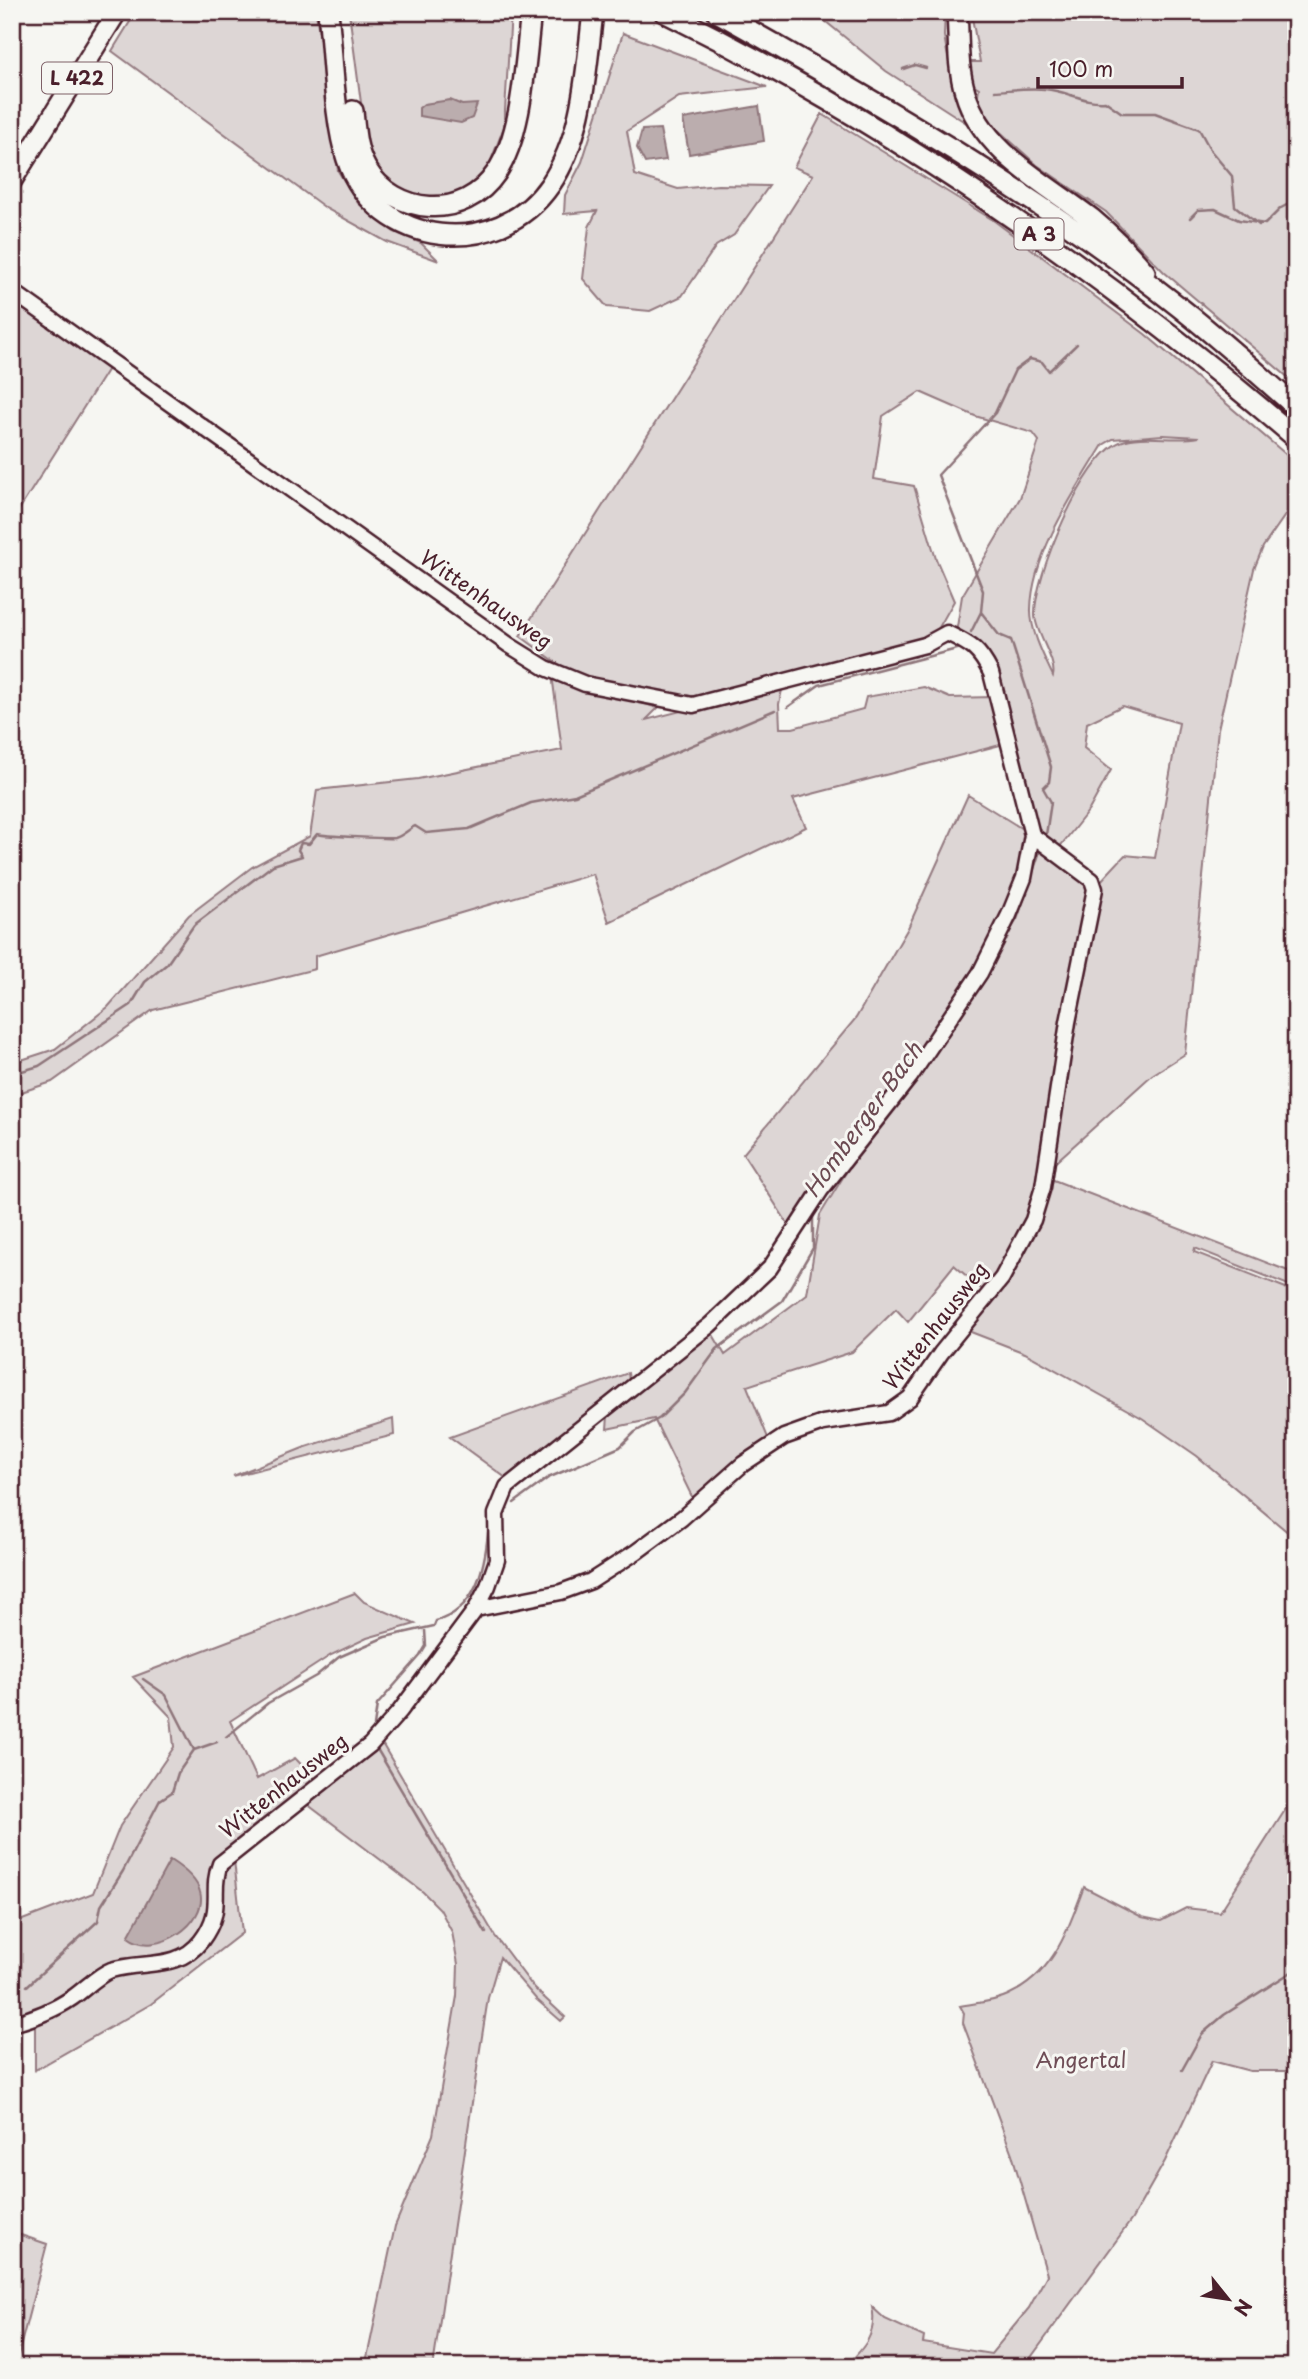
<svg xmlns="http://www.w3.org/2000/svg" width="1308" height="2379" font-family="'Playpen Sans',sans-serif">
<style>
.green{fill:#ddd6d5;stroke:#947a80;stroke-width:2;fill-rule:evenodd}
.water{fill:#bbadae;stroke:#8e747a;stroke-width:2}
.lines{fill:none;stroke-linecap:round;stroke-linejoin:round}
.stream{stroke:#8e747a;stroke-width:2.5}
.minor-casing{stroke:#4a1f2b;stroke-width:19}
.major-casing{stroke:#4a1f2b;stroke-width:23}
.highway-casing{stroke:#4a1f2b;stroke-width:24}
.minor{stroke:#f6f6f2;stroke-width:14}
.major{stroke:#f6f6f2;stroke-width:18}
.highway{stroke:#f6f6f2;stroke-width:19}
.labels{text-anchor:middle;stroke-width:6;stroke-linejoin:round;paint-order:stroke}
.shield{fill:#f6f6f2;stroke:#7e6067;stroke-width:2}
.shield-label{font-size:19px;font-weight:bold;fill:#4a1f2b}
.street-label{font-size:21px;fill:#4a1f2b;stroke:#f6f6f2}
.park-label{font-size:21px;fill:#6f4d56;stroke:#f6f6f2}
.water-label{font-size:23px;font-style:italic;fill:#6c4a52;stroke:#f6f6f2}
</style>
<rect width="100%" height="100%" fill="#f6f6f2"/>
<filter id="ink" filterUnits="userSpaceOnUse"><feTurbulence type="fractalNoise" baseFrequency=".0143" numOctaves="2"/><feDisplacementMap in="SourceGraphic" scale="14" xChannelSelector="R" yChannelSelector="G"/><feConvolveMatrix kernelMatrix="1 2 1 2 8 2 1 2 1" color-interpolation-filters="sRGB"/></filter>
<g filter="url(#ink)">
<path class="green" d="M136,12h180l22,159 20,32 36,29 27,11 18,18 -52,-19 -60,-33 -215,-158z
M349,12h162l-7,115 -16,41 -20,23 -27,10 -20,-1 -37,-20 -16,-24z
M814,12h131l-1,24 11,61 19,31 -88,-57z
M971,12h325v372l-132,-112 -58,-60 -69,-47 -51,-46v-5l-9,-13 2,-13 -13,-8 -5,-18h19z
M623,33l144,54 -88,10 -52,34 8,44 43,14 40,-4 51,1 -35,49 -18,11 -34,50 -32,15 -43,-4 -24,-28 6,-52 8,-16 -33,3 1,-19 17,-33z
M822,114l171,106 152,114 151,129v43l-3,-2 -30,43 -9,22 -36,160 -33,325 -33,21 -103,93 49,-284 27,-29 30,3 24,-135 -57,-17 -35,17 -3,25 27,22 -22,40 -31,39 -21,-21 -40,-158 -41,-37 6,-37 58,-98 19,-57 -6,-8 -58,-17 -55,-24 -37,24 -9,63 40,7 22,73 18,42 -21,37 -257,68 -105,-33 -51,-37 293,-461 -19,-8zM1163,435l36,2c-24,5 -56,-4 -79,5 -36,15 -87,136 -85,174 1,18 22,45 18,60 -9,-19 -23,-46 -22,-67 1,-55 44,-118 72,-164l10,-6z
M12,296l99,68 -99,157z
M552,675l106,33 -12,12 137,-35 -4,19 1,24h13l70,-19 3,-12 58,-10 26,11 42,-1 12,47 -211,55 13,28 -197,95 -16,-48 -278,82v13l-162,41 -101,72 -40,13v-32l43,-14 53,-42 81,-92 63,-48 58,-31 7,-46 101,-11 144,-29z
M968,795l56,35 3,22 -22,63 -61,109 -154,203 -47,-73 113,-136 52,-90z
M1037,846l54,41 -50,302 -54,105 -33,-29 -46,57 -12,-13 -44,43 -105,34 23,57 -75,60 -41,-84 -47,10 1,-13 76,-64 28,-19 13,22 82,-61 13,-79 53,-87 76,-100z
M1051,1179l245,95v14l-101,-40 -1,4 102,40v247l-99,-83 -55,-38 -117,-65 -62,-24 37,-46z
M628,1373l1,7 -61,52 -62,46 -56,-41z
M393,1419l1,16 -161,41 70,-28z
M355,1593l9,9 51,22 -48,14 -36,17 -101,66 27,58 38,-21 21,22 -82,80 8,73 -91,71 -116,66v-47l-23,-2v-97l81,-31 27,-67 54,-79 -3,-30 -38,-40z
M380,1740l115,196 39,52 31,29 -4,4 -25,-22 -36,-42 -12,41 -10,64 -45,305h-68l30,-141 38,-91 24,-139 1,-32 -6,-32 -12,-23 -17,-17 -120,-91z
M1296,1793v278h-46l-38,-10 -47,100 -33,58 -108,148h-179c18,-18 33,-33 27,-60l13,12 39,18 -1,6 68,11 38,-46 18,-33 -35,-121 -49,-131 1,-10 -4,-7c15,-3 34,-4 48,-11 46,-21 59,-64 76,-108l58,30 19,4 25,-13 34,4z
M12,2232l35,12 -32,123h-3z"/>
<path class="water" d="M450,100l12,5 15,-1 -5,14 -11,5 -42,-7v-8l5,-4z
M759,106l5,35 -75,13 -6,-35z
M660,129l6,31 -21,3 -8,-15 5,-18z
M170,1860c11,7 27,19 30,32 9,30 -44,67 -72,45z"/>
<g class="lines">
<path class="stream" d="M903,69l12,-4 11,3
M995,91c16,-1 34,-4 50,-2 22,2 39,14 60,12l17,12h33l44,16 12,22 21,25 3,30 24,19
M1190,218l8,-8 17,-1 24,11 26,4 16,-16 15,-8
M971,632l10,-20
M788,707l31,-22 142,-37
M1046,835l5,-33 -8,-14 6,-6 2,-15 -40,-127 -12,-5 -18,-23 2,-21 -45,-116 57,-62 20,-43 15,-11 12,3 7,9 28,-27
M1003,942l14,-23 24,-71
M935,1052l47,-70
M12,1074l27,-8 92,-61 14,-23 22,-18 27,-39 79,-60 29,-9 -4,-6 3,-7 8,1 8,-10c6,2 73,5 78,4 7,-2 14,-9 20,-12l11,7 43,-4 62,-26 44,-8 200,-85
M514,1503l34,-25 72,-31 15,-15 25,-14 25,-25 32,-44 65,-48 31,-53v-33l20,-30
M143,1679l23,16 28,55
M373,1733l4,-28 43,-49 6,-10 -1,-16
M226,1737l42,-34 48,-27 23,-19 46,-20 49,-11 2,-5c40,-11 49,-54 52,-89
M377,1749l109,184
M27,1986l71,-65 3,-15 22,-35 37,-71 12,-8 6,-19 16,-23 23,-8
M12,1993l3,-1
M1182,2070l20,-36 22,-19 72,-46"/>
<g class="minor-casing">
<path id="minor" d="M12,291l497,354 37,23 39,16 108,21 232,-60 22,-12c25,12 32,16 44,40l41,162 -8,43 -15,37 -29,58 -70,104 -89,113 -51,78 -60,57 -203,162 -11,27 1,46 -9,26 -12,23 -76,102 -30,34 -150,119c-11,28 6,44 -19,77 -23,30 -58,19 -90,29 -13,5 -27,20 -39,28 -19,13 -38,20 -60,26
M476,1609l85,-17 30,-11 45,-29 46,-34 61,-54 41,-27 39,-14 66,-10 21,-15 31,-45 61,-75 31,-58 10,-33 25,-165 27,-133 -3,-9 -60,-45"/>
</g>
<g class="major-casing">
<path id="major" d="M12,181l105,-169"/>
</g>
<g class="highway-casing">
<path id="highway" d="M328,12c5,42 6,110 19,147 30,90 151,102 203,26 34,-50 36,-115 43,-173
M664,12c230,113 438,259 632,426
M717,12c159,89 318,181 461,294 41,32 79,67 118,101
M957,12c2,27 0,54 8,80 17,60 82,92 127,127 19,16 37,34 53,53
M353,111c2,20 3,40 13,57 29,48 98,53 130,5 27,-39 29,-113 35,-161"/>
</g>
<use href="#minor" class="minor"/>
<use href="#major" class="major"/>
<use href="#highway" class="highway"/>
</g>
</g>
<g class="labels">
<g class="shield">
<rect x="42" y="62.5" width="70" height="31" rx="5"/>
<rect x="1014.5" y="218.5" width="49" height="31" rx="5"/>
</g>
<g class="shield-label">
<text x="77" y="85">L 422</text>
<text x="1039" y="241">A 3</text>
</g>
<g class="street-label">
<text transform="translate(486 600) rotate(35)" y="7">Wittenhausweg</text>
<text transform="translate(936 1326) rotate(-52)" y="7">Wittenhausweg</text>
<text transform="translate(284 1786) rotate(-38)" y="7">Wittenhausweg</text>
</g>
<g class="park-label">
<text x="1081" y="2068">Angertal</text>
</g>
<g class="water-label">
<text transform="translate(863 1120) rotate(-54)" y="8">Homberger Bach</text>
</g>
</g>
<rect width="1308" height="2379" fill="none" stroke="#f6f6f2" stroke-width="42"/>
<rect x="21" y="21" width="1266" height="2337" fill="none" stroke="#4a1f2b" stroke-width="2.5" filter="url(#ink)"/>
<g transform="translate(1228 2299) rotate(120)" stroke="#f6f6f2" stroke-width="5" paint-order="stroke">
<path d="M0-5L12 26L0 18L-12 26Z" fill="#4a1f2b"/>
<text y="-10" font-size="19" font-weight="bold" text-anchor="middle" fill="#4a1f2b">N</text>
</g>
<path d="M1038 77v10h144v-10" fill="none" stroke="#4a1f2b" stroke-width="3.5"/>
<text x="1049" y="77" font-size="21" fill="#4a1f2b" stroke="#f6f6f2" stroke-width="5" paint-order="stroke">100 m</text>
</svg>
